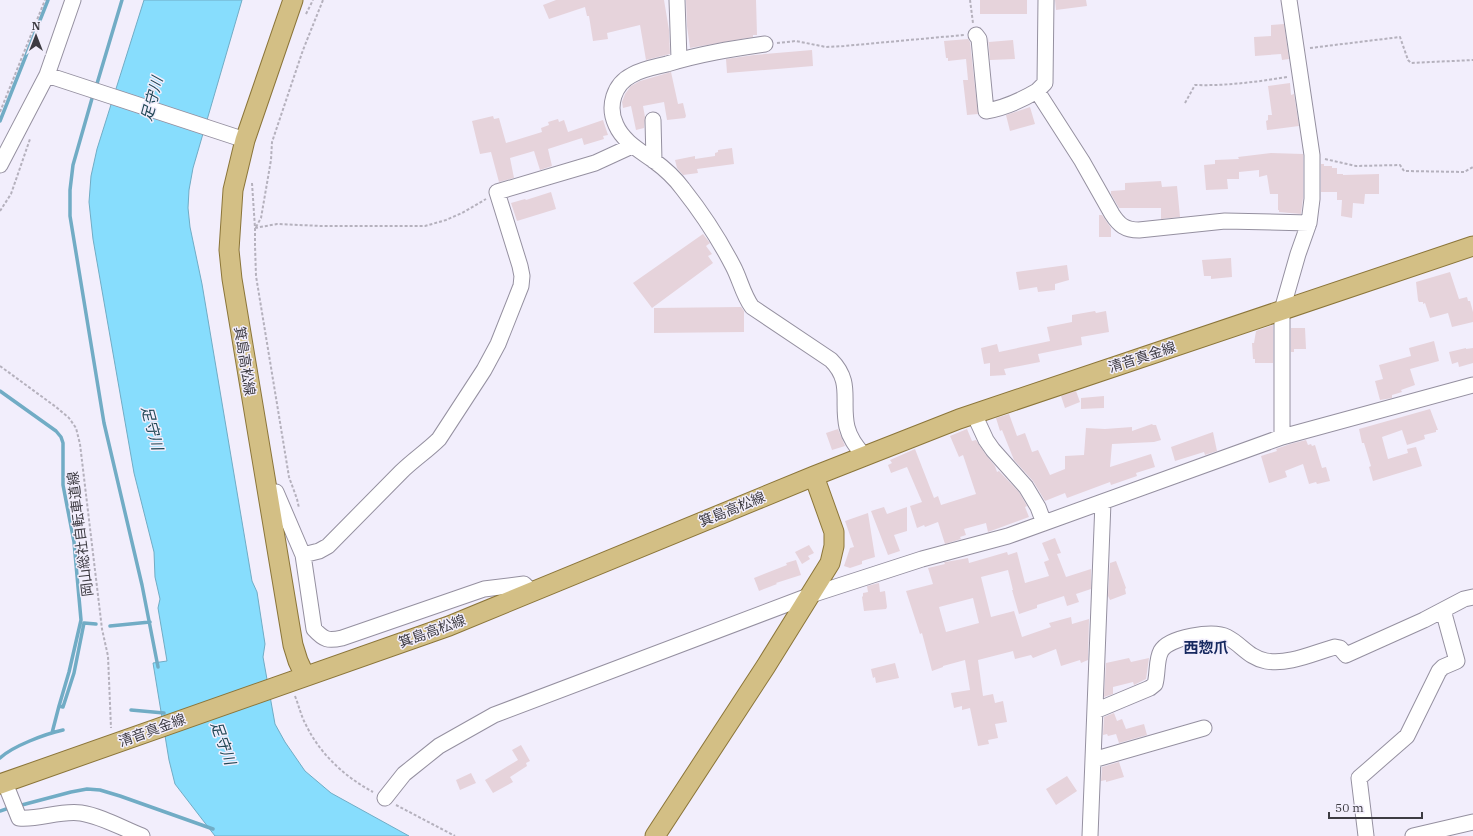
<svg xmlns="http://www.w3.org/2000/svg" width="1473" height="836" font-family="'IBM Plex Serif','Noto Sans JP',serif">
<style>
.water{fill:#87ddfd;stroke:#71acc5}
.lines{fill:none;stroke-linecap:round;stroke-linejoin:round}
.stream{stroke:#71acc5;stroke-width:3.5}
.building{fill:#e6d3db;fill-rule:evenodd}
.minor-casing{stroke:#9590a0;stroke-width:17}
.major-casing{stroke:#8b7539;stroke-width:21}
.path{stroke:#b5b1bd;stroke-width:2;stroke-dasharray:3 2;stroke-linecap:butt}
.minor{stroke:#fff;stroke-width:15}
.major{stroke:#d3bf85;stroke-width:19}
.labels{text-anchor:middle;stroke-width:3;stroke-linejoin:round;paint-order:stroke}
.street-label{font-size:14px;fill:#3d3b42;stroke:#f2eefc}
.water-label{font-size:15px;font-style:italic;fill:#214755;stroke:#f2eefc}
.neighbourhood-label{font-size:15px;font-weight:bold;fill:#172960;stroke:#f2eefc}
</style>
<rect width="100%" height="100%" fill="#f2eefc"/>
<path class="water" d="M144,0h98l-49,168 -4,22 -1,18 2,19 12,57 50,297 5,11 8,52 -2,13 12,67 10,18 20,29 26,22 78,43h-194l-40,-52 -6,-24 -16,-97 14,-2 -9,-53 2,-9 -5,-22 -1,-25 -20,-79 -41,-234 -4,-37 2,-26 6,-27z"/>
<g class="lines">
<path class="stream" d="M96,87l26,-87
M93,95l-20,70 -3,25v26l34,207 38,162 16,82
M0,121l48,-121
M0,391l56,40 5,6 2,6v42l11,57 7,78 -12,52 -10,34
M110,626l40,-4
M131,710l33,3
M52,733l7,-27 4,1 11,-34 10,-50 12,1
M0,758c13,-12 45,-24 63,-28
M18,806l53,-14 16,-3 13,1 20,6 93,33
M0,811l12,-4"/>
</g>
<path class="building" d="M556,0h108l5,30 1,24 -24,6 -6,-35 -33,8 1,6 -15,2 -4,-25h-2l-2,-9 -36,12 -6,-14z
M686,0h70l1,35h-4v2l-63,11 -3,-22z
M980,0h47v14h-47z
M1055,0h31l1,6 -31,4z
M1284,24l5,35 -7,1 -1,-6 -26,2 -1,-19 17,-1v-11z
M988,37l1,5 24,-2 2,19 -25,1z
M968,39l2,3 8,72 -11,1 -4,-35h5l-2,-21 -18,2v-3h-2l-2,-17z
M812,50l1,16 -86,7 -1,-14 28,-4z
M671,72l7,32 5,-1 3,13 -1,2 -18,2 -3,-18 -21,4 2,11 -1,11 -8,2 -5,-24 -8,2 -1,-6 3,-8 6,-8 9,-5z
M1290,83l1,12 3,-1 5,32 -32,4 -1,-9 2,-1v-5h4l-4,-29z
M1030,107l5,17 -25,7 -4,-16z
M493,116l1,3 5,-1 7,25 36,-11 -1,-4 8,-3 -1,-3 10,-3 1,3 5,-2 4,12 35,-12 5,15 -5,1 1,3 -20,6 -2,-7 -34,11 4,17 -12,4 -6,-19 -24,7 4,20 -15,4 -8,-30 -11,2 -8,-33z
M732,148l2,16 -37,5 1,4 -15,2 -6,-7 -2,-8 20,-4v3l20,-3v-3l3,-1v-2z
M1271,153l32,1v44l-2,16 -22,-2v-2h-1v-16h-8l-3,-19 -8,2v-7l-20,2v7h-12l1,10 -22,1 -2,-25 11,-1v-4l24,-1 -1,-2z
M1321,164h3v2h8v2h5v6h6v1l36,-1v20h-14l-1,10 -11,-1 -1,15 -11,-2 1,-16h-5v-8h-16z
M1161,181l1,6 15,-1 3,31 -19,2v-11h-42l-8,-14v-3l14,-1v-7z
M551,192l5,17 -39,12 -6,-18 14,-4 1,1z
M1099,215h3l9,13v9h-12z
M703,234l7,9 -4,3 6,8 -4,2 5,7 -61,45 -19,-25z
M1231,258l1,19 -21,2v-3h-7l-2,-16z
M1067,265l2,15 -14,4v6l-17,2 -1,-5 -18,3 -3,-18z
M1450,272l9,27 8,-2 1,4h2l3,11v10l-21,5 -4,-14 -18,5 -5,-15 -2,1v-2h-4l-1,-2 -2,-18z
M741,307l3,4v21l-90,1v-25z
M1095,311l1,2 10,-2 3,21 -28,5 1,8 -44,9 2,8 -36,7 2,6 -16,1v-13l-6,1 -3,-16 16,-4 2,8 51,-11 -3,-14 25,-5v-7z
M1273,325v38h-18v-4h-2l-1,-16h2l2,-12z
M1291,328h14l1,21h-12v3h-3z
M1434,341l5,20 -29,8 5,16 -14,5 1,2 -10,3v3l-12,2 -5,-19 8,-2 -4,-14 32,-9 -2,-8z
M1466,348v1l7,-1v15l-14,4 -1,-5 -6,2 -3,-12z
M1076,391l4,11 -15,6 -4,-12z
M1104,396v12l-23,1v-11z
M1430,409l8,21h-2v2l-12,3 1,4 -18,6 -5,-15 -20,7 6,22 20,-6 -1,-4 9,-2 6,19 -49,15 -4,-14 2,-1 -7,-23h-2l-3,-14z
M1009,414l8,22 8,-3 7,19 6,-2 12,25 15,-6v-13l19,-1 2,-27 19,1 27,-2v4l20,-7 1,1h3l5,15 -7,2 -42,2 -2,23 41,-13 4,13 -19,6 1,3 -26,9 -1,-3 -43,16 -2,-5 -20,8 -12,-20 -19,-21 -12,-30 -2,1 -4,-13z
M838,429l7,17 -13,4 -6,-17z
M967,429l5,12 4,-1 10,15 9,11 2,6 2,-1 20,21 8,14 -2,1 4,10 -41,15 -2,-9 -22,6 2,6 -6,2 1,2 -16,5 -7,-22 -13,5 -1,-2 -7,3 -7,-22 12,-4 -15,-35 -16,6 -3,-8 4,-2 -2,-3 25,-11 19,49 4,-2 3,9 35,-11 -13,-39 -4,2 -9,-21z
M1213,432l4,19 -12,4 -1,-3 -29,9 -4,-14z
M1306,440l2,5 3,-1 1,2 3,-1 7,23 4,-1 4,14 -13,3 -1,-2 -7,2 -6,-20 -18,7 2,6 -18,6 -8,-27 16,-5 -1,-2 14,-5z
M884,507l3,7 20,-7v24l-13,4 6,16 -12,4 -17,-44z
M868,513l7,44 -13,4v3l-12,4 -6,-2 6,-18 4,-1 -9,-26z
M1055,538l6,15 -4,1 9,23 25,-8v20l-15,5 3,8 -12,4 -3,-10 -27,9v3l-18,6 -7,-24h1l-5,-20 -27,7 10,40 23,-6 8,26 29,-10 -2,-4 22,-6 1,7 17,-5 -1,41 -7,3 -1,-3 -19,6 -5,-17 -23,9 -2,-3 -16,4 -2,-8 -35,9 5,36 10,-2 2,9 8,-2 4,21 -12,2 3,14 -10,2 1,4 -11,2 -8,-38 -8,2v-4l-8,2 -3,-15 19,-3 -5,-30 -22,6v1l-11,4 -10,-38 -2,1 -14,-43 27,-7 -5,-16 17,-4 -1,-2h2l22,-4 1,5 38,-11 1,3 9,-3 8,31 24,-7 -5,-14 5,-2 -7,-17zM973,598l6,25 -33,9 -7,-25z
M809,545l5,8 -6,3 2,3 -8,5 -7,-12z
M796,560l5,15 -25,8 1,1 -18,7 -5,-13 33,-13 -1,-2z
M1116,561l10,27 -1,1 1,5 -16,6 -2,-4 2,-33z
M879,583l1,9 5,-1 2,16 -1,2 -22,2 -2,-14 1,-1v-3l5,-1 -1,-6z
M1129,658l2,4 18,-4 -3,21 -12,6 -1,-3 -20,5v7l-9,3 2,-34z
M895,663l4,15 -23,5 -1,-6 -2,1 -2,-9z
M1114,713l3,8 5,-2 4,10 18,-5 3,11 -28,8 -3,-9 -8,2 -1,-2 -4,1 1,-18z
M521,745l9,16 -4,2 1,3 -17,11 3,5 -20,11 -8,-13 33,-20 -6,-10z
M1119,762l5,15 -18,5v-2l-5,1 1,-14z
M471,773l5,10 -16,7 -4,-10z
M1067,776l10,15 -21,14 -10,-16z"/>
<g class="lines">
<g class="minor-casing">
<path id="minor" d="M677,0l2,59
M1046,0l-1,83 -8,8 45,70 30,53c7,11 13,16 27,16l86,-9 84,2
M976,35l3,4 7,72c19,-3 34,-10 51,-20
M765,44c-34,5 -66,10 -98,20 -12,3 -25,5 -35,11 -18,9 -25,31 -16,50 7,16 23,25 37,35 11,8 22,18 30,29 19,24 36,50 50,77 7,13 10,29 19,41l79,53c22,22 10,41 16,67 3,12 10,20 17,29
M47,75l26,-75
M653,120l1,41
M0,165l47,-90 198,65
M974,414l12,26 7,10 33,37 12,20 6,16
M1282,437v-127l16,-56 11,-31 3,-24v-44l-23,-155
M267,494l9,-2 27,63 11,74c10,11 14,12 28,9l142,-49 40,-5 8,8
M303,555l16,-4 9,-5 73,-74c12,-12 26,-21 38,-33l45,-69 14,-26 23,-58 1,-10 -2,-10 -23,-74 98,-29 37,-17
M1095,711l55,-23 5,-4c3,-10 1,-24 6,-33 8,-14 52,-21 66,-14 14,7 22,21 39,24 23,4 47,-8 69,-14l5,1 6,7 78,-35 40,-21 9,-2
M1093,760l111,-32
M5,783l14,35c20,2 41,-8 62,-5 20,3 41,15 61,23
M385,798l19,-24 35,-28 55,-31 317,-120 111,-36 86,-23 274,-99 191,-52
M1090,836l13,-334
M1366,836l-7,-58 48,-42 32,-65 4,-4 14,-6 -14,-51
M1413,836l60,-14"/>
</g>
<g class="major-casing">
<path id="major" d="M293,0l-48,140 -12,50 -4,60 3,29 61,366 5,16 7,15
M0,784l449,-158 365,-150 145,-57 514,-173
M655,836l111,-170 64,-103 4,-17v-14l-20,-56"/>
</g>
<path class="path" d="M970,0l3,23
M306,14l7,-14
M777,43l19,-2 30,6 18,-1 120,-11
M1310,48l90,-11 8,23 3,3 62,-3
M1185,103l10,-18c31,1 61,-3 92,-8
M0,112l45,-112
M1325,159l31,7 44,-1 4,6 60,1 9,-5
M252,183l3,45v17l1,31 33,201 8,22 2,9
M0,211l11,-17 19,-55
M256,227l5,-9 10,-58 1,-18 31,-92 20,-50
M255,228l22,-4 45,2h103l21,-6 16,-7 24,-14
M0,366l56,41 13,11 7,10 4,16 22,185 6,27 3,72
M295,696c4,10 6,20 11,29 14,29 39,52 67,67
M396,805l59,31"/>
<use href="#minor" class="minor"/>
<use href="#major" class="major"/>
</g>
<g class="labels">
<g class="street-label">
<text transform="translate(1142 357) rotate(-18)" y="5">清音真金線</text>
<text transform="translate(245 361) rotate(81)" y="5">箕島高松線</text>
<text transform="translate(732 509) rotate(-22)" y="5">箕島高松線</text>
<text transform="translate(80 534) rotate(-97)" y="5">岡山総社自転車道線</text>
<text transform="translate(432 631) rotate(-20)" y="5">箕島高松線</text>
<text transform="translate(152 730) rotate(-20)" y="5">清音真金線</text>
</g>
<g class="water-label">
<text transform="translate(152 99) rotate(-75)" y="5">足守川</text>
<text transform="translate(152 428) rotate(75)" y="5">足守川</text>
<text transform="translate(223 743) rotate(70)" y="5">足守川</text>
</g>
<g class="neighbourhood-label">
<text x="1206" y="653">西惣爪</text>
</g>
</g>
<g transform="translate(36 36)" stroke="#f2eefc" stroke-width="3" paint-order="stroke">
<path d="M0-3L7 15L0 10L-7 15Z" fill="#3d3b42"/>
<text y="-6" font-size="11" font-weight="bold" text-anchor="middle" fill="#3d3b42">N</text>
</g>
<path d="M1329 812v6h93v-6" fill="none" stroke="#3d3b42" stroke-width="2"/>
<text x="1335" y="812" font-size="12" fill="#3d3b42" stroke="#f2eefc" stroke-width="3" paint-order="stroke">50 m</text>
</svg>
